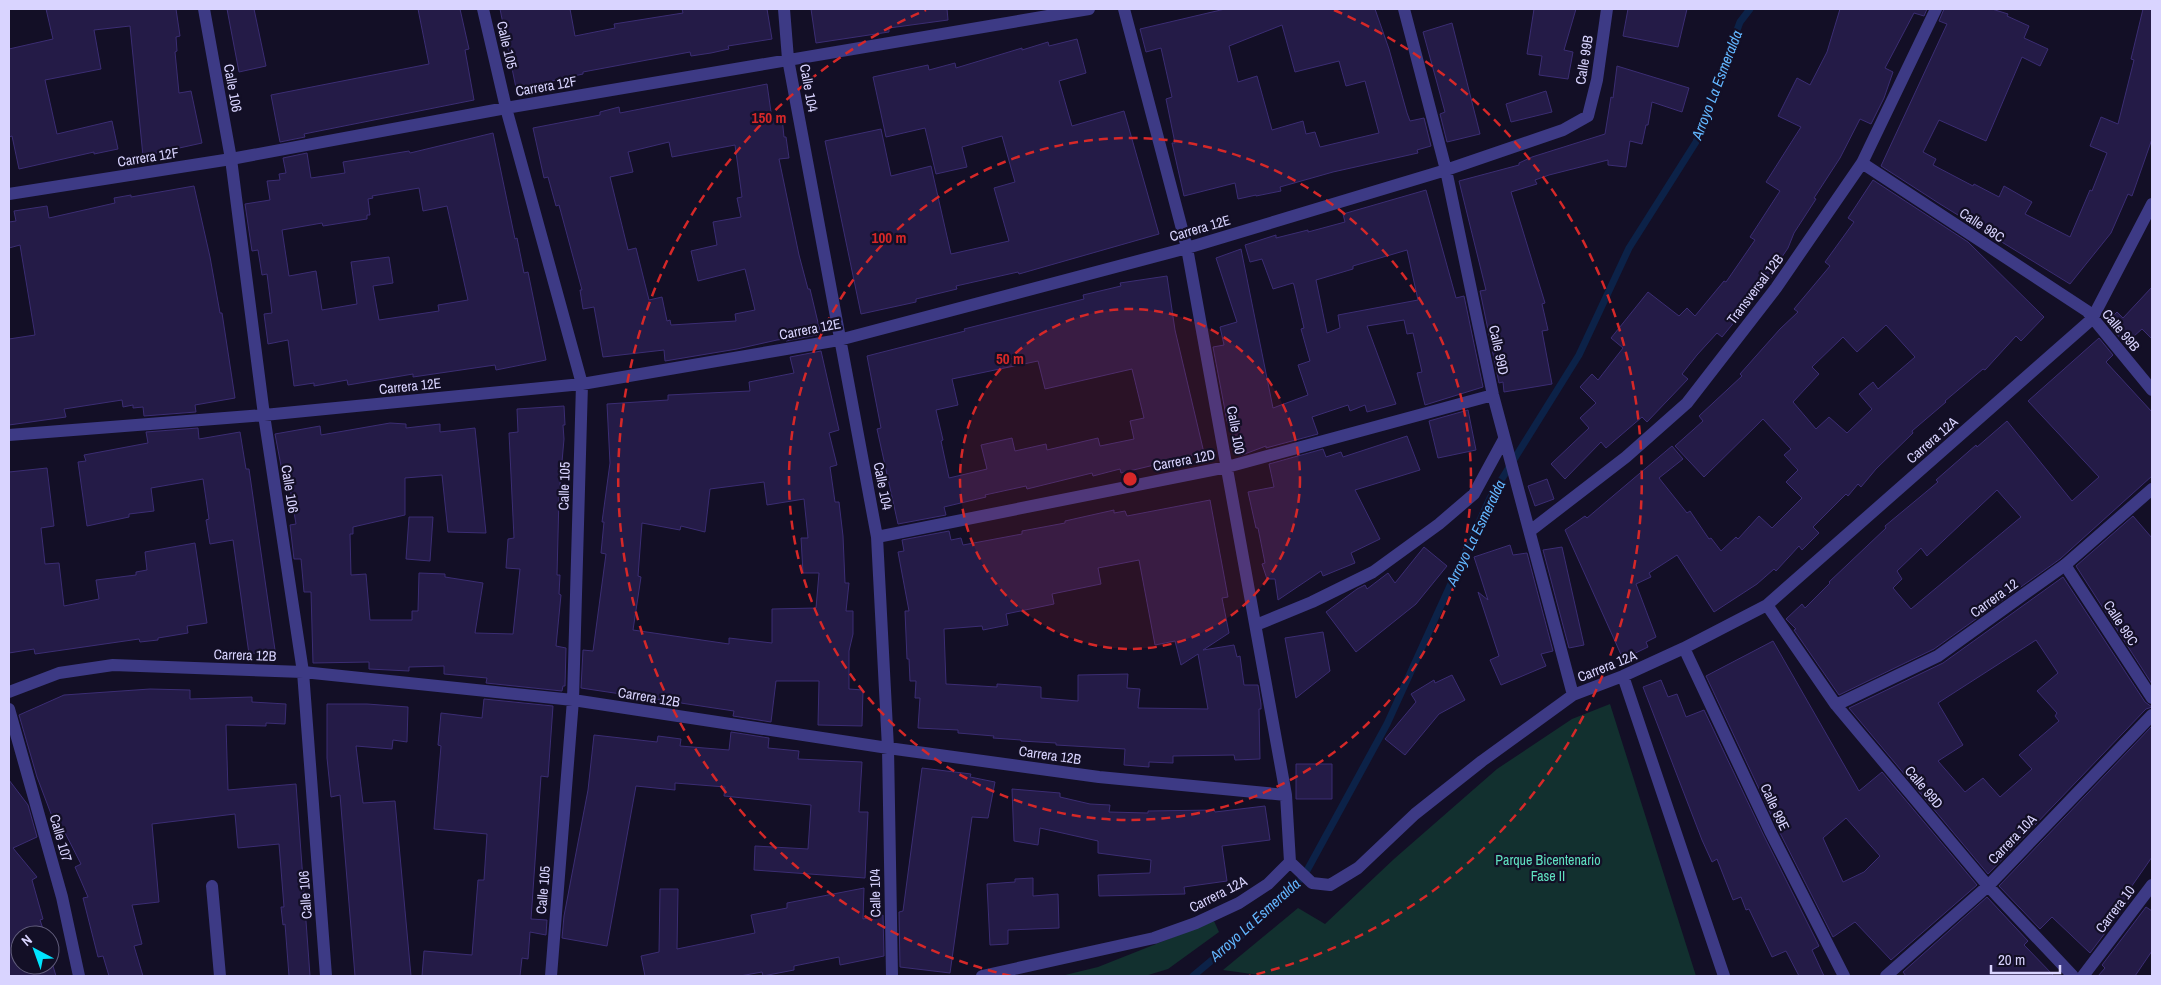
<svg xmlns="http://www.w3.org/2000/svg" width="2161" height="985" font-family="'Archivo Narrow',sans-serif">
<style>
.green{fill:#12302f}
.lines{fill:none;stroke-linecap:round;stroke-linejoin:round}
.stream{stroke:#0c2248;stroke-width:7}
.building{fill:#241b47;stroke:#3b2d73;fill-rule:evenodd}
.lane{stroke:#3d3a85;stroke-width:12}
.street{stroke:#3d3a85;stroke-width:12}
.ring{fill:none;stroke:#d62828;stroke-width:2.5;stroke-dasharray:9 6}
.labels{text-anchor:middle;stroke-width:4.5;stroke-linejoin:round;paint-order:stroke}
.street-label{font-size:14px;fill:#d9d4ff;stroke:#130f26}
.park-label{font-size:14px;fill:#5fe0c0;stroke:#130f26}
.water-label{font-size:15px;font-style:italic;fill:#62b6ff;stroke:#130f26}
.centre{fill:#d62828;stroke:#130f26;stroke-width:2.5}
.ring-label{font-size:15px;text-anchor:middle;font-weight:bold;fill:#d62828;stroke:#130f26;stroke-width:4.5;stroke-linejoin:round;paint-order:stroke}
</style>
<rect width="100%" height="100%" fill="#130f26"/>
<path class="green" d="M1610,704l86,272h-430l-43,-6 75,-62 27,16 69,-65 103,-90 75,-50z
M1214,921l5,11 -51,37 -23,7h-84l37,-9z"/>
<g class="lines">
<path class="stream" d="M1193,976l61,-51 50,-49 83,-152 103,-226 89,-143 50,-107 67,-106 44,-120 10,-13"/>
</g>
<path class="building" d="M46,9h130l4,27 -4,1 1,14 -2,1 4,41 12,-2 11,52 -59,13 -13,-130 -36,4 7,39 -56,11 12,54 55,-13 6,28 -24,5v-2l-75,17 -7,-33 -3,1v-88l44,-10z
M227,9h27l12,57 -27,6z
M418,9h42l9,40 -4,1 9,50 -170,34 1,3 -25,5 -9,-47 158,-31z
M500,9h70l5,27 40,-8 -1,-4 69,-11 -1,-4h85l5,30 -44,7 1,3 -18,4 -20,3 -1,-4 -107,20v2l-31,7 1,4 -36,8z
M811,9h136l1,11 -59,8v4l-73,11z
M1225,9h150l14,40 18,64 3,8 14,-3 7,28 -14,4 1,3 -85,19 -53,15 1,4 -25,5v-1l-18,4 -3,-16 -51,13 -12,-53h3l-9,-44 6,-2 -11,-49 -15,4 -6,-23zM1282,25l13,47 44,-11 7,25 19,-5 14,52 -59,14 -5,-15 -9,2 -3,-13 -31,9 -15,-54 -19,6 -9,-36z
M1534,9h42l-12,41 9,2 -5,27 -29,-4 3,-19 -15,-2z
M1628,9h59l-9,38 -55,-11z
M1840,9h87l-3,7 -10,-3 -29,55 8,4 -9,26 -13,26 -11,-5 -20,39 -26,40 2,1 -22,34 -6,15 -17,25 2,2 -51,62 -5,-4 -20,22 -15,19 6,5 -41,43 -5,-5 -36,31 -5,-6 -36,37 -14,-15 38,-36 -9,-10 16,-15 -16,-16 12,-13 6,6 25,-32 -12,-10 37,-46 31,24 8,-8 8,8 29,-35 2,1 29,-42 -5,-3 30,-46 -14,-9 35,-55 -23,-11 19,-38 13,7 17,-33z
M1944,9h48l16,5 -1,2 22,10 -5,12 24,11 -8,17 -18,-9 -36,84 -47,-21 -16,32 13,7 -3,6 40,21 1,-2 25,13 5,-11 28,16 -7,12 45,23 20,-47 2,1 15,-38 -17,-7 11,-29 17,7 16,-64 -3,-1 12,-50h9v130l-20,57 -4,-2 -17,39 -41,51 -130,-80 -59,-38 66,-142 -8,-3z
M1452,23l28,111 -33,8 -7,-28 5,-2 -22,-80z
M1077,39l9,34 -27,8 13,45 52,-15 35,123 -140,40 -1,-2 -62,14 1,3 -41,10v3l-55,12 -36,-173 56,-12 10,47 40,-10 20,88 58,-13 -15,-53 21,-6 -13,-46 -40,11 5,20 -31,7 -11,-46 -39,9 -13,-60 55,-12 1,5 26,-7 1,5 66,-20v2l26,-8 1,4z
M1617,66l72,22 -7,24 -30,-10 -4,23h-2l-4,19 -12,-3 -4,26 -18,-2v-5l-59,15 -14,5 2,4 -26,8 34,111 -3,1 6,26 -6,1 10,53 -48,8 -1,-10 -4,1 -19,-92 6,-1 -27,-109 60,-16v-2l13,-6 73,-23 6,-37 2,1z
M767,84l5,35 10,-2 2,20h2l3,21 -10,1 20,96 9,34h2l10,42 -3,1v3l-31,6v-2l-9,1 -40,9 -72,12 -1,-11 -61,7 -9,-50 -11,2 -3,-19h2l-23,-85 -3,1 -8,-29 -4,1 -11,-50 67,-13v-3l19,-5 1,6zM669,142l3,15 63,-12 7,52 -5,1 4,19 -28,5 4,23 -26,6 7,30 47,-12 10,41 -20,4 1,7 -65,4 -1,-5 -3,1 -5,-24 -13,3 -13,-52 -8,2 -18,-73 23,-5 -5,-20z
M1546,91l6,21 -41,10 -5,-18z
M493,133l22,106 2,-1 7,35 4,-1 18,88 -50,10 -1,-5 -82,12v-3l-65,11 -1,-5 -33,6v-3l-20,3 -6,-46 -20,4 -4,-30 8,-1 -5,-39 -5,1 -4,-25 -6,1 -7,-47 25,-4 -3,-19 13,-1 -1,-6 7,-1 -3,-15 24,-5 4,25 34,-5 -2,-11 66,-11 1,2zM419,188l4,23 24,-5 21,94 -30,5 1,6 -60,9 -6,-34 20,-3 -4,-26 -38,5 6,42 -35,6 -6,-39 -27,5 -7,-46 40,-7 1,3 44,-7v-4h3l-2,-16 5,-1 -1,-2z
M1873,180l95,62 76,75 -23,24 -5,-5 -31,34 -2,-1 -38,32 1,1 -34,29 1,2 -37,36 -15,18 -3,-3 -10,12 -2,-2 -33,33 6,6 -17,17 -3,-4 -23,25 -2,-2 -17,15 -43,28 -37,-57 -28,18 2,4 -15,7 20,53 -10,5 2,5 -25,12 -58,-129 20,-14 2,2 85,-72 11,13 -24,19 28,35 3,-2 19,28 2,-1 10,13 15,-14 2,2 21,-23 13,12 30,-30 -16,-16 12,-12 -14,-15 7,-6 -28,-30 -59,58 -29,-31 28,-25 -4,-5 43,-40 -2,-2 40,-45 18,-17 -4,-3 36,-43 -5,-4 29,-40 -6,-4zM1886,325l29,32 -37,32 -5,-7 -14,12 13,15 -25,24 -18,-16 -13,12 -23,-27 26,-28 -7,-7 31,-30 14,15z
M194,186l16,71 10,56h2l13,85 -40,7 1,7 -52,4 -1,-9 -10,1v-3l-10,2 -1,-7 -58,9 2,8 -57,8v-86l26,-4 -15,-90 -11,3v-26l7,-1 -2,-10 33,-5 2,12 66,-15 -1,-5 17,-3v2z
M1426,190l30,108 8,-2 19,91 -58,18 -8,-32 5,-1 -9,-39 -6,1 -3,-14 -37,6 29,78 -29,8 -2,-7 -15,6 -2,-6 -36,12 6,17 -52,14v-2l-24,9 -15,-34 -14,-74 11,-2 -4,-18 17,-5 -21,-64 25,-9 32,159 35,-13 -10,-30 12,-4 -9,-32 3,-1 -10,-43 -1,-2 -20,6 -11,-30 -12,3 -5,-17 31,-10v3l32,-8v2l37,-10 -2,-8zM1407,250l11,50 -80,15 2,13 -13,5 -11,-53 37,-11v-3z
M1167,276l8,54 29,123 -83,20 -1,-4 -27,7 -1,-3 -65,16 -1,-3 -41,9 1,2 -42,10 2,8 -48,9 -21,-95 4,-1 -14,-72 98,-25 -1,-2 120,-30 -1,-4 38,-9 -1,-3zM1038,361l7,28 87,-20 12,49 -14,3 4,18 -34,7 -2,-8 -51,12 -1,-6 -31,7 -3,-13 -31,7 6,24 -38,9 -8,-37 2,-1 -7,-30 22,-5 -6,-26z
M2152,287v52l-10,-10 -17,15 -18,-22 10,-10 6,6z
M2099,338l14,17 -7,7 46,50v64l-92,83 -126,90 -95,46 -45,-65 2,-1 -10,-10 16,-15 3,4 25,-25 -1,-1 57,-54 -1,-2 53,-44 -2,-2 40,-35 1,2 30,-26 65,80 27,-24 -71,-76zM1997,490l24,27 -110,92 -18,-21 9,-9 -5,-8 24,-23 6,8z
M821,351l18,79 -10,3 8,32 -7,2 5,35h4l4,34 2,47h4l-3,28h7v23l-4,17v38l14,1 -1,36 -44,-1 1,-44h-43l-5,41 -38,-6 1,-5 -153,-23 2,-38 10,1 13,-97 -5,-1 3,-31h-2l8,-59 -3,-59 61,-4v-5l82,-4 -1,-9 45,-9 -4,-16zM764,482l3,23 37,-6 4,39h-7l2,35h16l-3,35 -44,1v34l-43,-5v6l-96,-14 8,-53 -3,-1 4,-53 38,7 1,-4 24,6 5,-43z
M564,406l1,19h-2l1,14 -5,57 -2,79h3l-1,19 2,1 -5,51 10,2 -1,38h-2l-1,5 -76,-8 1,-5 -43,-4v-8l-35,1v4l-40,-2v-7l-56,1 -2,-71h-7l-3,-33h-7l-4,-34 6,-1 -9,-54 -5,1 -7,-37 45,-8 1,9 69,-12 16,1v4l34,-4v8l35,-4 11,105 -38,-1 -6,-57 -37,3v37l-52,12v7h-3l1,41 15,-1 4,46h42v-9h6l1,-38 26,1v3l38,6 -8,50 38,1 7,-65 -14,-1 2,-29 6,-1 -5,-105 9,-1 -1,-23z
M1468,410l8,40 -38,8 -9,-37z
M198,428l1,11 41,-7 6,37h3l26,181 -26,4 -16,-114 -23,4 -4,-24 3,-1 -6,-40 -52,9 3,23 -25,3v3l-42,9 -9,-64 8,-1 -2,-6 64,-12 -2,-11z
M1407,436l13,34 -65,20 25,49 -29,14 4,10 -32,13 -2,-5 -43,29 -3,-21h-8l-5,-15 3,-1 -7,-35h-2l-8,-36 26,-5 -5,-23 54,-15 3,8 15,-5 2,5z
M47,468l7,58 -13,2 4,36 14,-1 5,43 35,-7 -3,-19 40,-5v-3l11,-2 -2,-18 50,-9 12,80 -20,3 1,7 -30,5v2l-18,2 -1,-3 -104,15 -1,-5 -25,4v-181z
M1547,479l7,20 -19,7 -7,-20z
M1210,500l18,97 -6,1 7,35 -26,17 31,-5 3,12 3,-1 4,29h14l3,19v5h-2l1,50 -25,1 -1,-5 -61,1v7l-24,-1v5l-25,-2 1,-16 -69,-4v-2l-35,-2v-1l-28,-2 1,-2 -36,-3v-3l-40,-2 2,-30h-5l1,-17h-6l-1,-22h-2l-2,-48h4l-11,-59 6,-1 -2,-11 47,-9 2,9 10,-2 2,7 59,-11v-3l43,-8v-2l49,-11v3l11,-2 2,5zM1139,560l16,85 20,-4 6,24 17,-11 10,55 -70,-1 2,-19 -13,-1 1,-14 -50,1v26l-37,-3v-11l-44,-3v3l-51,-3 -2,-55 38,-3 1,4 25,-5 -2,-11 48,-10 -2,-10 49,-10 -3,-16z
M2133,516l19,22v146l-76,-118z
M409,517h24l-3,44 -24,-2z
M1510,545l3,10 14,-2 26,98 -12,3 5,12 -45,19 -11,-25 9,-4 -21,-64 10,8 -14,-43z
M1424,547l23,19 -31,38 -60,48 -30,-40 31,-23 8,-4 2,4 21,-16 7,10z
M1562,547l22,98 -15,3 -26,-98z
M2063,577l82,125 7,5 -6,2 -158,165 -139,-166 94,-45zM2036,640l22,33 -21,18 20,22 -2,3 4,5 -40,34 13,14 -32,28 -17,-19 -18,14 -27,-31 25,-16 -25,-42z
M1323,632l7,39 -34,27 -11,-60z
M1773,641l86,150 23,-19 95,113 -86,75 -36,-38 -22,15 -56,-110 -71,-151zM1846,818l34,38 -16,16 -21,10 -20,-44z
M1452,675l13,25 -26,14 -34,41 -20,-16 31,-37 -5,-8 23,-14 1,3z
M1661,680l7,17 9,-3 9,23 18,-7 59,124 56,112 -7,4 12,26h-25l-13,-25 -14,6 -23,-48 -3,1 -5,-13 -8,3 -16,-41 -5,3 -10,-22 -59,-153z
M150,689l40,1v9l62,-2v5l34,2 -1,20 -19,-1v3l-40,-1 2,65 68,-6 14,192h-21l-4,-52 -2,1 -2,-18h3l-5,-63 -41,4 -3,-34 -83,10 7,78 -27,3 10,39 -8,2 9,30h-34l-6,-20 -5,1 -15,-59 5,-1 -13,-30 6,-3 -20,-39 -5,2 -19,-50 -18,-62 45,-20z
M484,699l69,7 -5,71 -7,-1 -10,143 16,1 -1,15 -16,-3 -2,27 -6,-1 -2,18h-98l2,-25 48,4 6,-75h6l3,-46 -53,-5 7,-83 -3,-1 3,-32 41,5z
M327,704h40l41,3 -1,35 -14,-2 -1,9 -36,-3 7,57 32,-2 16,175h-56l-15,-181 -9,2 -4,-39z
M2152,726v131l-25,36 5,4 -42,56 -38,-36 -12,12 -41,-43z
M731,732l38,6 -1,10 31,3 -1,8 64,3 -3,50h9l-3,66 -111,-8 1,-24 53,3 3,-44 -87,-9 1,-9 -50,-4v7l-39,-4 -29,160 -45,-8 2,-22 24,-126 6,-55 63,7 1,-6 23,3 -1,7 49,4z
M1296,764h36v35h-36z
M922,768l49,6 -1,3 25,5 -7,36 -16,-1 -22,156 -50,-6 -1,-55 4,-1z
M9,780l19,25 9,32 -24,11 24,29 -5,3 11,39 -3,1 5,15h-25v30h30v-9l6,20h-47z
M1012,789l48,4v4l30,7 20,1 -1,7 39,1v-2l66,-1 1,2 50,-6 5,34 -48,6 5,35 -43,6 1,7 -86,2 -1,-21 52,-2 1,-13 -53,-7v-12l-58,-13 -2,17 -24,-4z
M1033,878v18l25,-2 1,34 -51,2v14l-18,1 -3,-61 28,-2v-3z
M864,888l-1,31 20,-4 1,41 -44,9 -1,-8 -45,9v4l-31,6 -1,-4 -22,4h-95l-4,-20 18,-4 1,-63h18l-1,60 78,-16 -4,-18 36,-7v-5z
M1987,897l41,44 -4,4 30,31h-148l-3,-4z
M2146,907l6,4v40l-17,25h-37l7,-8 -3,-3z"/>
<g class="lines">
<path class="lane" d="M2065,565l87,133
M212,886l8,90"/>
<path class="street" d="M204,9l27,150 33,256 39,257 23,304
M483,9l23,99 76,276 -9,316 -22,276
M784,9l4,50 89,478 11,211 4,228
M1124,9l63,239 99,547 4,67
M1404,9l42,161 47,225 80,300
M1862,163l225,148 65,79
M9,194l222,-35 275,-51 583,-99
M9,435l255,-20 318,-31 257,-44 348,-92 259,-78 117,-40 25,-14 9,-36 10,-71
M1530,531l96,-74 61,-54 89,-115 86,-125 74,-154
M877,537l350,-70 266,-72
M1767,605l69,100 152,181 85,90
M1256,625l56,-23 61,-30 66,-48 35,-30 30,-55
M1684,648l86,183 74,145
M1623,676l101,300
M9,692l50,-19 54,-8 190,7 270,28 315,48 211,29 187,18
M1836,705l102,-49 127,-91 87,-76
M9,709l53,188 17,79
M1290,862l22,21 18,2 28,-17 57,-54 67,-53 91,-66 50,-19 61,-28 83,-43 325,-286 60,-115
M982,976l172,-38 42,-15 43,-20 29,-19 22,-22
M1886,976l102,-90 164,-171
M2083,976l69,-91"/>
</g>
<circle cx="1130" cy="479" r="170" fill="#d62828" fill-opacity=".12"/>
<g class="ring">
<circle cx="1130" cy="479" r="170"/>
<circle cx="1130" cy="479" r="341"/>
<path d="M1011 976A511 511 0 0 1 926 10M1334 10A511 511 0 0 1 1249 976"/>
</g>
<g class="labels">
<g class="street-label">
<text transform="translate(507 45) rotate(77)" y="5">Calle 105</text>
<text transform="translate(1584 60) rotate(-81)" y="5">Calle 99B</text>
<text transform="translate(546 86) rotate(-10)" y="5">Carrera 12F</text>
<text transform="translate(233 88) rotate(80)" y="5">Calle 106</text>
<text transform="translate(809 88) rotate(80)" y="5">Calle 104</text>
<text transform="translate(148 157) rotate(-9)" y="5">Carrera 12F</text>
<text transform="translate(1982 225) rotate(33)" y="5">Calle 98C</text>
<text transform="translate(1200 228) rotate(-16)" y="5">Carrera 12E</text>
<text transform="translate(1755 289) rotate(-53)" y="5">Transversal 12B</text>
<text transform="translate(810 329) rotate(-11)" y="5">Carrera 12E</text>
<text transform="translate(2121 330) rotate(50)" y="5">Calle 99B</text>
<text transform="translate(1499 350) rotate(78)" y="5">Calle 99D</text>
<text transform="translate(410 386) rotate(-6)" y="5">Carrera 12E</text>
<text transform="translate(1236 430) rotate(80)" y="5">Calle 100</text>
<text transform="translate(1932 440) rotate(-41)" y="5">Carrera 12A</text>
<text transform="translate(1184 460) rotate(-11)" y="5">Carrera 12D</text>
<text transform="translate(564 486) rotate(-88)" y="5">Calle 105</text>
<text transform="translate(883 486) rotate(79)" y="5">Calle 104</text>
<text transform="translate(290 489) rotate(81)" y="5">Calle 106</text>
<text transform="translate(1994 598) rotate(-36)" y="5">Carrera 12</text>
<text transform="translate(2121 623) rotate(57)" y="5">Calle 99C</text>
<text transform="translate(245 655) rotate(2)" y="5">Carrera 12B</text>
<text transform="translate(1607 666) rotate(-22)" y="5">Carrera 12A</text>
<text transform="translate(649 697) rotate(9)" y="5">Carrera 12B</text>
<text transform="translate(1050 755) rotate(8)" y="5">Carrera 12B</text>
<text transform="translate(1924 787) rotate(50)" y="5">Calle 99D</text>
<text transform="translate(1775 807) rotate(65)" y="5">Calle 99E</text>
<text transform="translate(61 838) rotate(74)" y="5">Calle 107</text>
<text transform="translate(2012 839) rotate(-46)" y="5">Carrera 10A</text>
<text transform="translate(543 890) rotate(-85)" y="5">Calle 105</text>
<text transform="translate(875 893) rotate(-91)" y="5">Calle 104</text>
<text transform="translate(1218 894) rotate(-27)" y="5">Carrera 12A</text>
<text transform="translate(305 895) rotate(-94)" y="5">Calle 106</text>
<text transform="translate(2115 909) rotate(-53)" y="5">Carrera 10</text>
</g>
<g class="park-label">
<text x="1548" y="865">Parque Bicentenario<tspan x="1548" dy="16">Fase II</tspan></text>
</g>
<g class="water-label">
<text transform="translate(1717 85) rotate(-69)" y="5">Arroyo La Esmeralda</text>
<text transform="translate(1476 533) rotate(-64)" y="5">Arroyo La Esmeralda</text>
<text transform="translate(1255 920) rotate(-42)" y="5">Arroyo La Esmeralda</text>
</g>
</g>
<circle cx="1130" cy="479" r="8" class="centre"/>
<g class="ring-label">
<text x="769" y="123">150 m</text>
<text x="889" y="243">100 m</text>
<text x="1010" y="364">50 m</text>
</g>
<rect width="2161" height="985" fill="none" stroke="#d9d4ff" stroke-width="20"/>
<g transform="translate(35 950) rotate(319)"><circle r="24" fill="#130f26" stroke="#625e7d"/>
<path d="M0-4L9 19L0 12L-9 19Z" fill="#00e5ff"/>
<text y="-8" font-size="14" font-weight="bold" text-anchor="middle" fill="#d9d4ff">N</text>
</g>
<path d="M1991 965v8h69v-8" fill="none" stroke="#d9d4ff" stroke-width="2.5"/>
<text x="1998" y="965" font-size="15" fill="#d9d4ff" stroke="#130f26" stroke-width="4" paint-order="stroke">20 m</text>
</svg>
